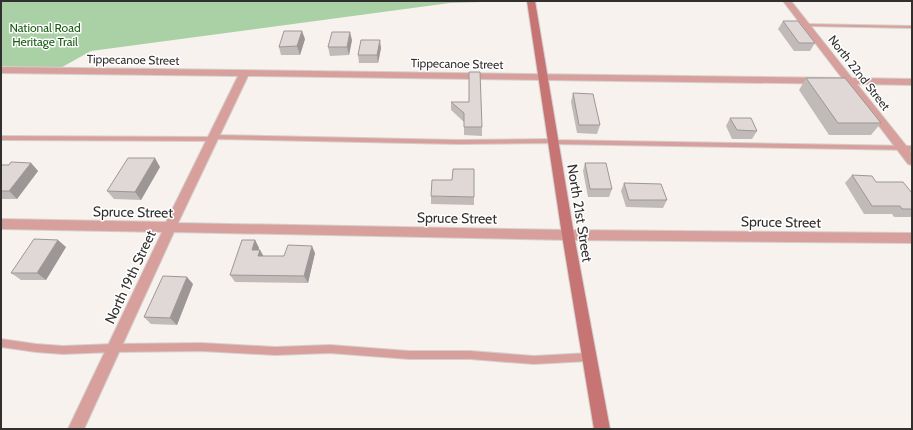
<svg xmlns="http://www.w3.org/2000/svg" width="913" height="430" font-family="Cabin,sans-serif">
<style>
.green{fill:#aad1a5}
.lines{fill:none;stroke-linecap:round;stroke-linejoin:round}
.lane-casing{stroke:#d4cfcc;stroke-width:2}
.street-casing{stroke:#d4cfcc;stroke-width:2}
.secondary-casing{stroke:#d4cfcc;stroke-width:2}
.lane{fill:#d8a09d;fill-rule:evenodd}
.street{fill:#d8a09d;fill-rule:evenodd}
.secondary{fill:#c77574;fill-rule:evenodd}
.wall{fill:#c0bab9}
.shaded-wall{fill:#9c9796}
.building{fill:#dfd8d7;stroke:#9c9796}
.labels{text-anchor:middle;stroke-width:3;stroke-linejoin:round;paint-order:stroke}
.far-park-label{font-size:12px;fill:#185912;stroke:#fff}
.far-street-label{font-size:12px;fill:#32302f;stroke:#fff}
.street-label{font-size:14px;fill:#32302f;stroke:#fff}
</style>
<rect width="100%" height="100%" fill="#f8f2ee"/>
<path class="green" d="M1,1h520l-71,2 -359,48 -36,20 -54,-1z"/>
<g class="lines">
<g class="lane-casing">
<path id="lane" d="M804,24l108,2v2l-106,-2 -2,-1z
M214,135l244,5 95,-1 2,1 357,6v4l-359,-6 -2,-1 -93,1 -243,-5 -3,2 -211,-1v-4l210,1z
M1,339l35,5 27,2 51,-2 87,-1 74,4 55,-2 79,6h61l64,5 55,-3 3,1 1,3 -1,3 -3,1 -55,3 -64,-5h-61l-79,-6 -55,2 -74,-4 -87,1 -51,2 -27,-2 -35,-5z"/>
</g>
<g class="street-casing">
<path id="street" d="M783,1h8l61,77 60,1v6l-55,-1 55,69v12l-4,-1 -61,-80 -599,-8 -70,147 390,7 344,3v10l-344,-3 -394,-8 -90,197h-16l94,-197 -161,-3v-10l165,3 72,-146 -237,-3v-6l841,11z"/>
</g>
<g class="secondary-casing">
<path id="secondary" d="M527,1h8l39,234 36,194h-16l-32,-194z"/>
</g>
<use href="#lane" class="lane"/>
<use href="#street" class="street"/>
<use href="#secondary" class="secondary"/>
</g>
<path class="wall" d="M783,21l32,22 -5,8h-16l-16,-22z
M305,39l-5,16h-19l-2,-8z
M352,40l-3,15 -19,1 -2,-9z
M381,48l-3,15h-19l-1,-8z
M806,78l75,45 -10,12h-42l-30,-45z
M573,93l27,32 -3,9 -20,-1 -6,-31z
M451,102h18l13,25v9l-18,-1v-13l-13,-12z
M730,118l27,13 -5,8h-20l-6,-13z
M31,163l7,8 -21,28h-16v-34h8z
M585,163l27,26 -3,8h-21l-5,-26z
M160,167l-19,33 -27,-1 -7,-8z
M852,175l24,7 36,11v24h-18l-2,-3h-28l-19,-31z
M624,183l43,17 -4,8 -37,-1 -5,-16z
M431,196l43,1v8l-43,-1z
M255,240l4,8v2h1l3,6h21l31,-3 -7,30 -73,-1 -5,-7z
M66,247l-20,33h-25l-10,-7z
M193,284l-16,41 -26,-1 -7,-7z"/>
<path class="shaded-wall" d="M302,31l3,8 -5,16 -3,-9z
M350,32l2,8 -3,15 -2,-8z
M380,40l1,8 -3,15 -1,-8z
M155,158l5,9 -19,33 -6,-8z
M31,163l7,8 -21,28 -8,-8z
M58,240l8,7 -20,33 -9,-7z
M255,240l4,8 -3,9 -4,-7z
M312,246l3,7 -7,30 -4,-7z
M260,250l4,7 -6,-1z
M187,277l6,7 -16,41 -7,-7z"/>
<path class="building" d="M783,21h15l17,22h-16z
M284,31h18l-5,15 -18,1z
M332,32h18l-3,15h-19z
M361,40h19l-3,15h-19z
M469,72h11l2,55h-18v-14l-13,-11h18z
M806,78h39l36,45h-43z
M573,93l20,1 7,31h-21z
M730,118h21l6,13 -20,-1z
M128,158h27l-20,34 -28,-1z
M11,162l20,1 -22,28h-8v-26h8z
M585,163h21l6,26h-22z
M453,169h21v28l-43,-1 1,-16h20z
M852,175l20,1 4,6h27l9,11v16h-10l-2,-3h-28z
M624,183l37,1 6,16h-38z
M34,239l24,1 -21,33h-26z
M242,240h13l-3,10h8l-2,6h26l4,-11 24,1 -8,30 -74,-1z
M163,276l24,1 -17,41 -26,-1z"/>
<g class="labels">
<g class="far-park-label">
<text x="45" y="32">National Road<tspan x="45" dy="14">Heritage Trail</tspan></text>
</g>
<g class="far-street-label">
<text transform="translate(133 60) rotate(1)" y="4">Tippecanoe Street</text>
<text transform="translate(457 64) rotate(1)" y="4">Tippecanoe Street</text>
<text transform="translate(859 73) rotate(52)" y="4">North 22nd Street</text>
</g>
<g class="street-label">
<text transform="translate(133 212) rotate(1)" y="5">Spruce Street</text>
<text transform="translate(580 213) rotate(81)" y="5">North 21st Street</text>
<text transform="translate(457 218) rotate(1)" y="5">Spruce Street</text>
<text transform="translate(781 222) rotate(1)" y="5">Spruce Street</text>
<text transform="translate(130 277) rotate(-65)" y="5">North 19th Street</text>
</g>
</g>
<rect width="913" height="430" fill="none" stroke="#32302f" stroke-width="4"/>
</svg>
